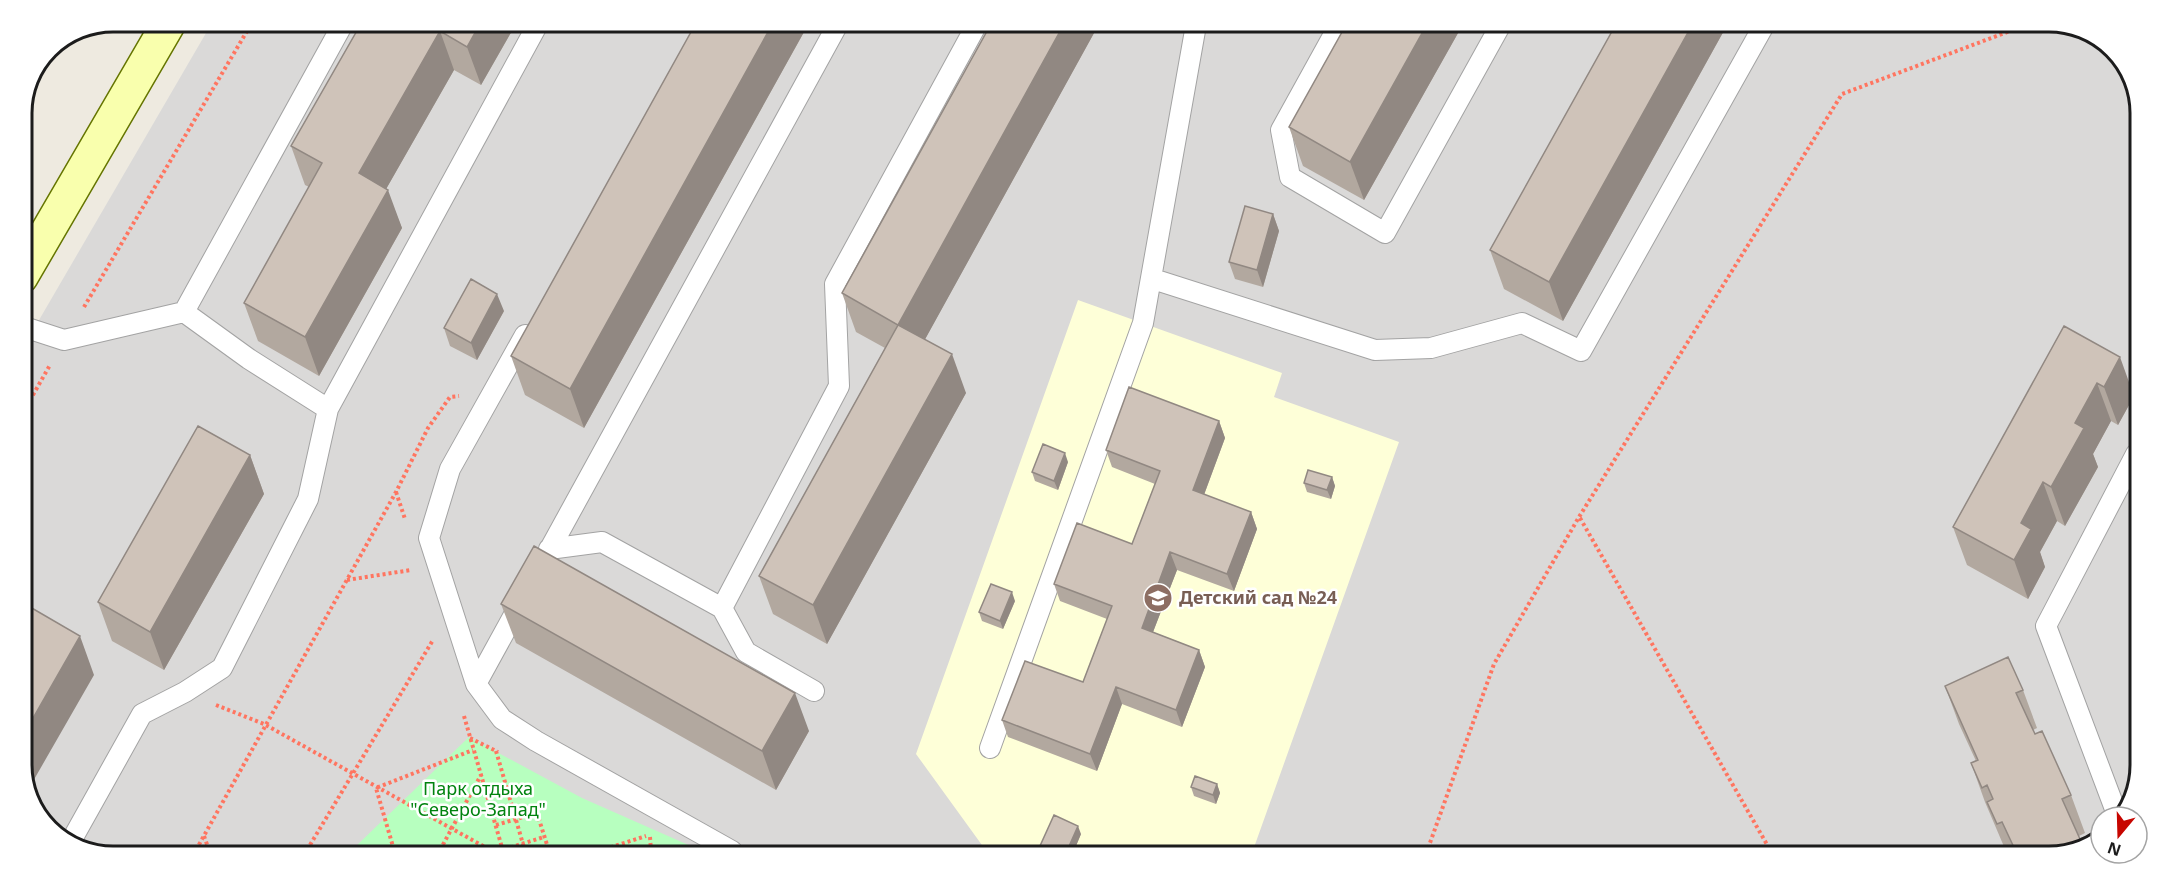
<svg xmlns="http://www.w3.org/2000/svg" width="2161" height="877" font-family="'Noto Sans',sans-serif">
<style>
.residential{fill:#dad9d8}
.education{fill:#feffd8}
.park{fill:#b7ffbf}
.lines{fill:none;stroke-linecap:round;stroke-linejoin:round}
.lane-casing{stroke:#a3a3a3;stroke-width:22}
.secondary-casing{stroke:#657500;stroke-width:36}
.path{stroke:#ff7560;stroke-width:4;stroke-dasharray:3 3;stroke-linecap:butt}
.lane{stroke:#fff;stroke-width:20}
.secondary{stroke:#f9ffad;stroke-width:33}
.wall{fill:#b2a89f}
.shaded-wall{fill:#918882}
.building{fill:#cfc3b9;stroke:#918882;stroke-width:1.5}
.labels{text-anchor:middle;stroke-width:5;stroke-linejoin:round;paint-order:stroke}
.education-label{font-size:18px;font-weight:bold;fill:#785e54;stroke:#fff;text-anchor:start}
.park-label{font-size:18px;fill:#01830f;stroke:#fff}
.rim{fill:none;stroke:#1c1c1c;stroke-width:3}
</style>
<rect width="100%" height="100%" fill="#eeeae0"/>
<path class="residential" d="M213,21l1870,7 41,34 16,45 -7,692 -15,18h-17l-2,23 -51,16 -1970,-7 -38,-29 -19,-50v-419z"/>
<path class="education" d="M1078,300l204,73 -8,24 125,45 -147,411 -265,-1 -71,-98z"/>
<path class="park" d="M469,737l113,61 120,53 -350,-1z"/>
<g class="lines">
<g class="lane-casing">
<path id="lane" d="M1339,25l-58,105 9,47 95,56 115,-207
M1153,279l222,71 56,-2 91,-25 59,28 182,-324
M184,312l160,-290
M21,326l43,14 120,-28 65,47 79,50
M525,335l-75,134 -21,69 47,146 26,35 34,22 196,110
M549,549l53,-7 120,66
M535,576l303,-552
M476,684l45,-82
M814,691l-68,-39 -24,-44 117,-222 -4,-102 142,-260
M990,748l153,-425 53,-298
M2118,817l-72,-191 90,-172
M70,843l72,-129 43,-22 37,-24 86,-169 20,-90 211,-387"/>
</g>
<g class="secondary-casing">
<path id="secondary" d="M21,277l149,-256"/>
</g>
<path class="path" d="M84,307l169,-286
M21,416l29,-51
M396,492l9,27
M1580,518l193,337
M347,580l64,-10
M216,705l48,19 228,127
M464,716l39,135
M470,738l28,14
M496,751l29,100
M487,796l20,-7
M496,825l41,-12 12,38
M204,836l5,14
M650,837l1,14
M196,850l200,-358 32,-64 22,-31 9,-1
M307,850l126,-210
M394,850l-18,-62 97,-38
M440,850l41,-75
M499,851l45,-14
M599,851l47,-15
M1426,854l68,-190 85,-147 263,-423 176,-66"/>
<use href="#lane" class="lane"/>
<use href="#secondary" class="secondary"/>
</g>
<path class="wall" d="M362,22h155l-36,63 -27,-15 -68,119 16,39 -83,148 -61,-35 -14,-38 65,-116 -4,-2 -14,-39z
M696,23h113l-225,405 -59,-33 -14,-39z
M1099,24l-174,315 41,54 -139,251 -54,-30 -14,-38 126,-228 -29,-16 -14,-39z
M1346,25l116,1 -98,174 -61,-34 -14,-39z
M1615,26l111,1 -163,294 -59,-32 -14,-39z
M1273,214l6,17 -16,56 -28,-8 -6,-17z
M504,311l-27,49 -27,-14 -6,-18z
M2064,326l70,70 -16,29 -7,-4 -18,33 5,13 -33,59 -8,-5 -17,31 5,15 -17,32 -61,-34 -14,-38z
M1219,421l6,17 -21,57 47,17 6,17 -23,62 -57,-21 -24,62 46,18 6,17 -23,60 -60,-23 -25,67 -89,-34 -6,-17 81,-38 24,-63 -47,-18 -6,-17 78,-40 23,-60 -43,-17 -6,-17z
M250,455l14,39 -100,176 -52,-29 -14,-39z
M1068,462l-10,28 -23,-9 -3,-9z
M1332,477l3,9 -4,13 -24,-7 -3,-9z
M1015,601l-12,28 -21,-8 -3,-9z
M501,604l308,127 -33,59 -260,-147z
M1945,686l78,4 14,38 -4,2 38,65 14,38 -6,3 -31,20h-40l-23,-54 -14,-39 5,-2 -17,-37z
M1217,784l3,9 -4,11 -22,-8 -3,-9z
M1081,834l-8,19 -31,-1 -2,-6z"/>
<path class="shaded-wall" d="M481,22h36l-36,63 -14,-38z
M773,23h36l-225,405 -14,-39z
M1064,24h35l-187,339 -14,-38z
M1426,26h36l-98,174 -14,-38z
M1691,27h35l-163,294 -14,-39z
M440,31l14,39 -81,142 -14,-39z
M52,46l-17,30 13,-28z
M388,190l14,38 -83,148 -14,-39z
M1273,214l6,17 -16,56 -6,-17z
M497,294l7,17 -27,49 -6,-17z
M952,354l14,39 -139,251 -14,-39z
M2120,357l14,39 -16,29 -14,-38z
M2097,383l14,38 -18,33 5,13 -33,59 -14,-39 24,-64z
M1219,421l6,17 -26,70 -6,-18z
M1065,453l3,9 -10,28 -4,-9z
M250,455l14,39 -100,176 -14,-38z
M1332,477l3,9 -4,13 -4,-9z
M2043,482l14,39 -17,31 5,15 -17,32 -14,-39 7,-37z
M1251,512l6,17 -23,62 -7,-17z
M1170,552l7,18 -29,75 -6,-17z
M1012,592l3,9 -12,28 -3,-8z
M80,636l14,39 -66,115 -7,-20v-31z
M1199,650l6,17 -23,60 -6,-17z
M1116,687l6,17 -25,67 -7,-17z
M795,693l14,38 -33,59 -14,-39z
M1217,784l3,9 -4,11 -3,-9z
M1078,826l3,8 -8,19h-7z"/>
<path class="building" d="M362,22h119l-14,25 -27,-16 -81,142 29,17 -83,147 -61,-34 78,-140 -31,-17z
M696,23h77l-203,366 -59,-33z
M991,24h73l-166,301 54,29 -139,251 -54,-29 139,-251 -56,-32z
M1346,25l80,1 -76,136 -61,-35z
M1615,26l76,1 -142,255 -59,-32z
M1245,206l28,8 -16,56 -28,-8z
M2139,233l-1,15 -5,-13z
M471,279l26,15 -26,49 -27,-15z
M2064,326l56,31 -16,30 -7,-4 -22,40 9,5 -33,59 -8,-5 -22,41 10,6 -17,31 -61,-33z
M1129,387l90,34 -26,69 58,22 -24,62 -57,-22 -28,76 57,22 -23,60 -60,-23 -26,67 -88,-34 23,-59 58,21 29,-76 -58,-22 23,-61 55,21 28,-73 -54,-21z
M198,426l52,29 -100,177 -52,-30z
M1043,444l22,9 -11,28 -22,-9z
M1308,470l24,7 -5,13 -23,-7z
M534,546l261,147 -33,58 -261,-147z
M991,584l21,8 -12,29 -21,-9z
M30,607l50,29 -59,103v-115z
M2008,657l15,33 -7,3 19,41 7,-3 29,64 -9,4 18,40 5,-2 3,7 -40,12h-30l-16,-34 -5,2 -10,-22 6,-3 -6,-14 -5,3 -11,-25 7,-3 -33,-74z
M1195,776l22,8 -4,11 -22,-8z
M1054,815l24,11 -12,27h-11l-15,-7z
M1485,847l12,7h-15z"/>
<defs>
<g id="school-disc" transform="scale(1.5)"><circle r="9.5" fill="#8d6e63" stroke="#fff"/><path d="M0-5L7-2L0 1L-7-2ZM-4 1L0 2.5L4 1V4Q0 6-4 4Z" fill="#fff"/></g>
</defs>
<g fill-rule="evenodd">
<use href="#school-disc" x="1158" y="598"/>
</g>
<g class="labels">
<g class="education-label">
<text x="1179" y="604">Детский сад №24</text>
</g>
<g class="park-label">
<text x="478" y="795">Парк отдыха<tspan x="478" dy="21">"Северо-Запад"</tspan></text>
</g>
</g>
<path d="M0 0H2161V877H0ZM113 32H2049A81 81 0 0 1 2130 113V765A81 81 0 0 1 2049 846H113A81 81 0 0 1 32 765V113A81 81 0 0 1 113 32Z" fill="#fff" fill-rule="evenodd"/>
<path class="rim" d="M113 32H2049A81 81 0 0 1 2130 113V765A81 81 0 0 1 2049 846H113A81 81 0 0 1 32 765V113A81 81 0 0 1 113 32Z"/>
<g transform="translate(2119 835) rotate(199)"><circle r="28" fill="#ffffff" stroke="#a4a4a4" stroke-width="1.5"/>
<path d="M0-4.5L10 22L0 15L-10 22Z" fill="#c70600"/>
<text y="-9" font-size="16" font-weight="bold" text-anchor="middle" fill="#1c1c1c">N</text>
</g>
</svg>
